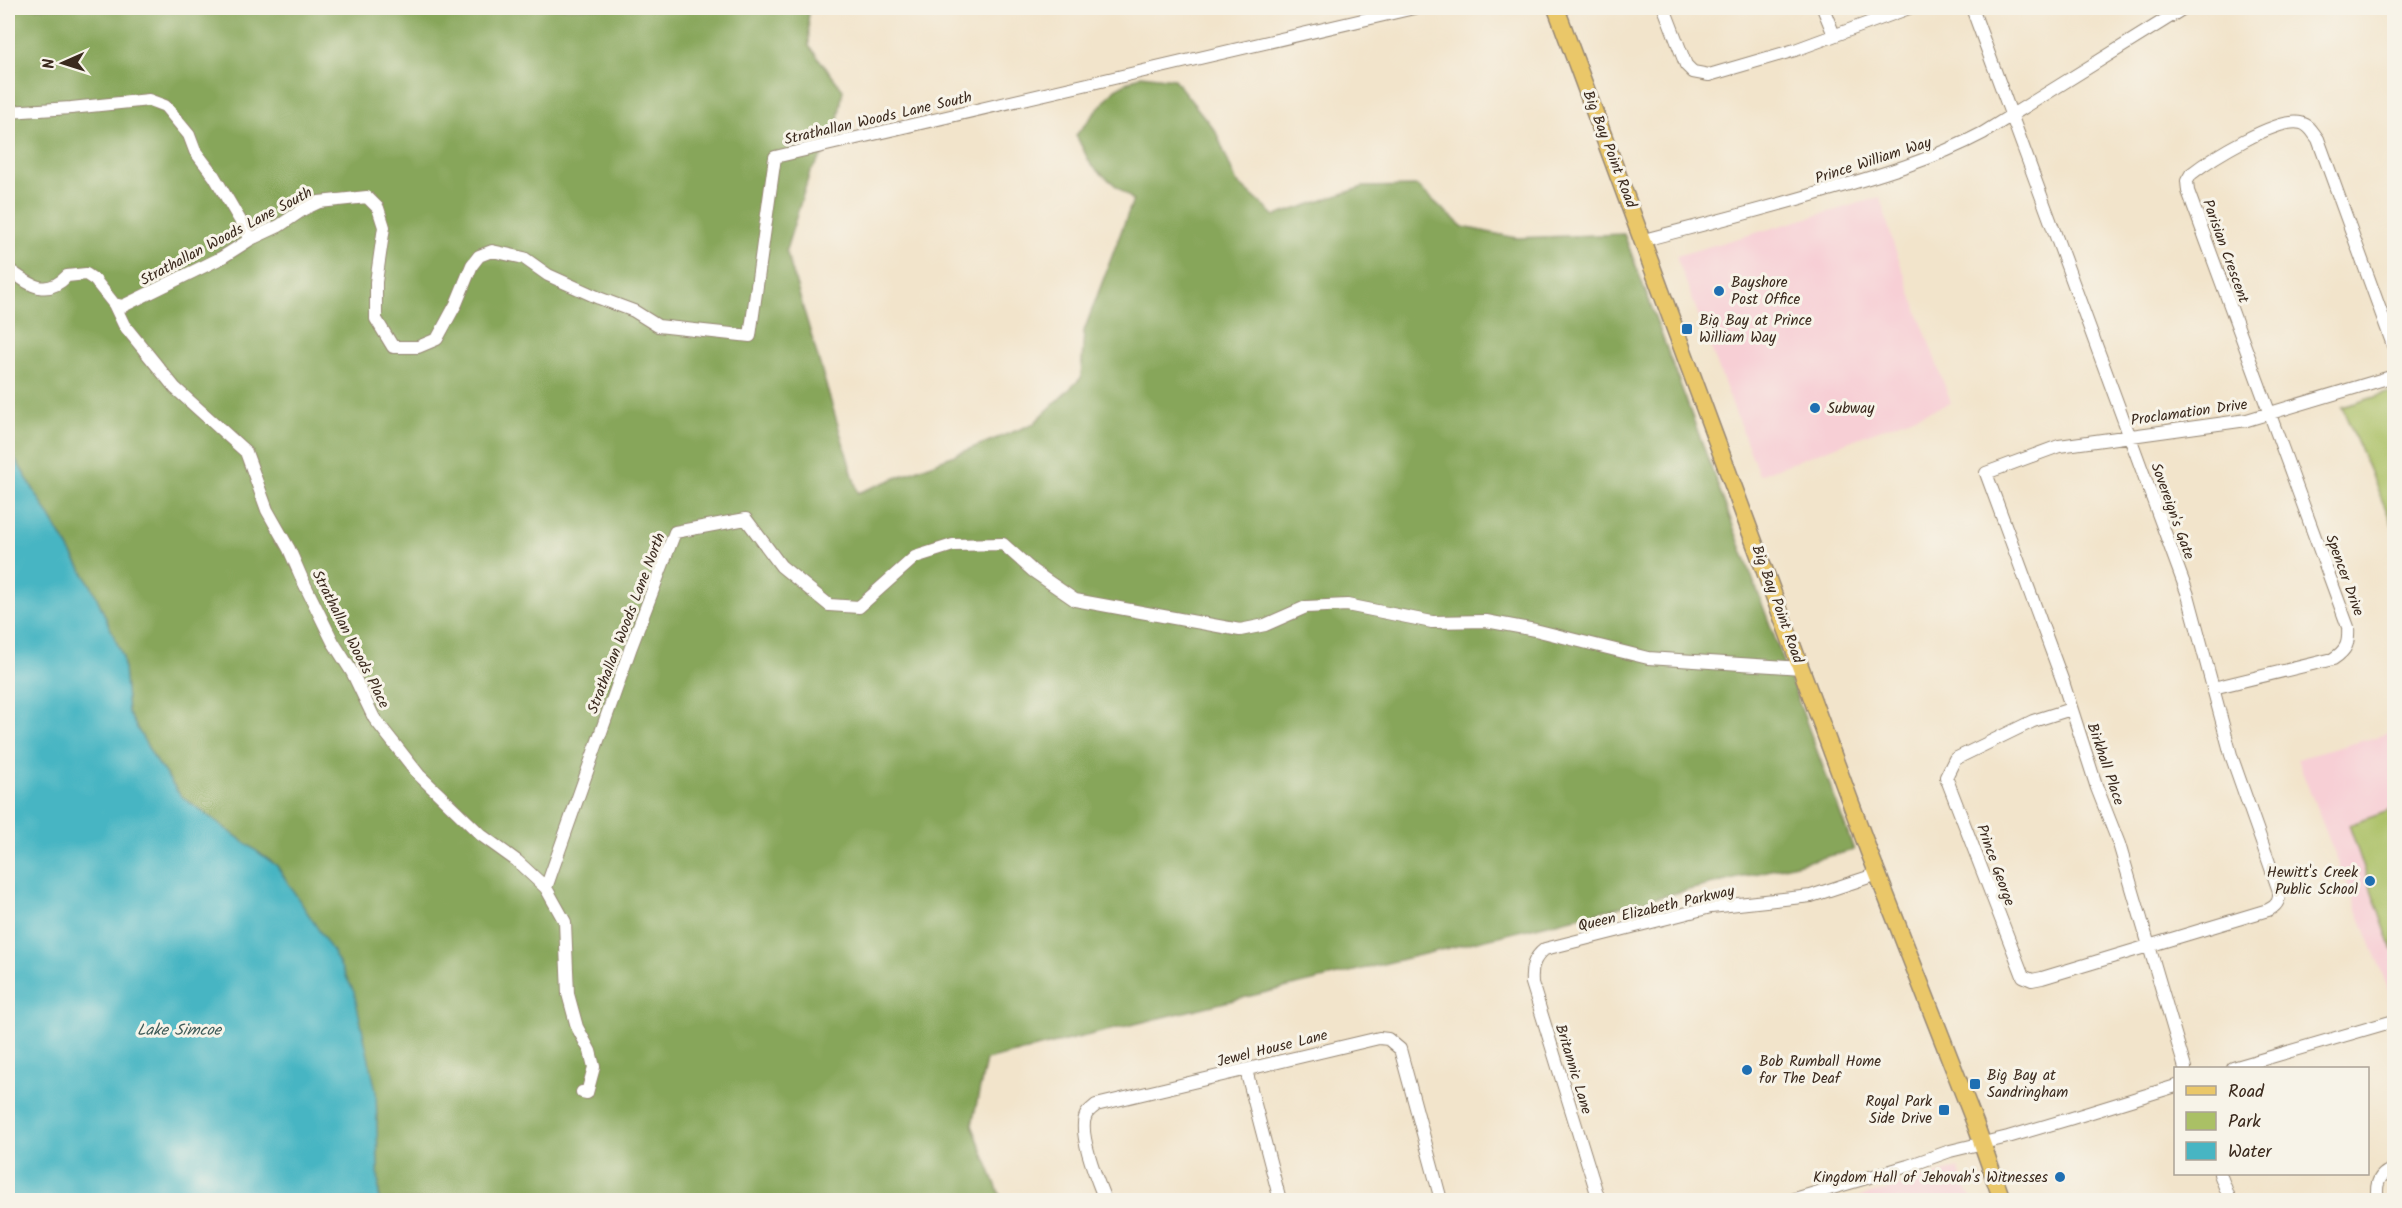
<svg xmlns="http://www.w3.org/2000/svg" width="2402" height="1208" font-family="Kalam,sans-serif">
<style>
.built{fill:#f7cfd5}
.green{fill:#aac065;stroke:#727542;stroke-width:1.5}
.forest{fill:#87a65a;stroke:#61683c;stroke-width:1.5}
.water{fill:#47b5c3;stroke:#417070;stroke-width:1.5}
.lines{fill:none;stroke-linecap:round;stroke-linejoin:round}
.minor-casing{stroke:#968774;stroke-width:14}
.major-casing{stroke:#968774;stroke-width:19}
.minor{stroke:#fff;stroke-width:12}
.major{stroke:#eac769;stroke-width:16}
.poi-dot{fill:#1f6fb2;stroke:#f7f3e8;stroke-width:2}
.labels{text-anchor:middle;stroke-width:6;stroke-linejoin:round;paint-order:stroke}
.street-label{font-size:15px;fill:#3b2a1e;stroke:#f7f3e8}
.poi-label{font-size:15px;fill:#3b2a1e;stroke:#f7f3e8;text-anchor:start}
.water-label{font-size:16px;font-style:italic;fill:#3f5b58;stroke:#f7f3e8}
</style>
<rect width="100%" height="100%" fill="#f7f3e8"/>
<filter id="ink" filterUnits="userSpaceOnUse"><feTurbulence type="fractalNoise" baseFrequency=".0167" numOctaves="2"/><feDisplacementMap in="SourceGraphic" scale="12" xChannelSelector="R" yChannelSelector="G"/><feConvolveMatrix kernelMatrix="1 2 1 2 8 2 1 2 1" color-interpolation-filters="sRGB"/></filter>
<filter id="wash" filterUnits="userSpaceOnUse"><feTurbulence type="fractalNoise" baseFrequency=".008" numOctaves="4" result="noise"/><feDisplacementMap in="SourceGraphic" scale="24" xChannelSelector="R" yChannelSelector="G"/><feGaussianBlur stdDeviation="1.35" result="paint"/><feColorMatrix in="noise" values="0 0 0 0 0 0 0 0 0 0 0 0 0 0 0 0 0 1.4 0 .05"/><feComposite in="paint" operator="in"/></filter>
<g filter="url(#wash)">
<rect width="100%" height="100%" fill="#f2e4cb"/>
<path class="built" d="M1880,197l15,52 56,154 -192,72 -83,-219z
M2394,732v271l-97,-244z
M1958,1168l14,32h-125l42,-11z"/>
<path class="green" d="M2394,391v137l-52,-121z
M2394,809v140l-2,1 -43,-125z"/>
<path class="forest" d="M8,8h800l1,38 34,44 -8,48 -25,34 -24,78 72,243 175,-69 48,-46 3,-47 49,-131 -42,-35 -15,-30 39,-46 26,-14 33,4 42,53 20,49 39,35 88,-29 54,-1 46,41 53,11 108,-4 230,616 -868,210 -14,65 30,75h-623l-3,-109 -99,-225 -96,-70 -27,-38 -26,-46 -5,-55 -30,-68 -85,-142z"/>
<path class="water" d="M8,447l85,142 30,68 5,55 26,46 27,38 96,70 56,86 21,40 22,99 3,109h-371z"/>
</g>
<g filter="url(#ink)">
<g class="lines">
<g class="minor-casing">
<path id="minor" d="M1664,8l22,57 7,7 16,3 86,-25 114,-42
M1823,8l11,27
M1972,8l216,587 43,160 48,136c1,9 -2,15 -11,19l-226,68 -10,2 -9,-4 -77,-199 9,-18 78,-38 38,-12
M8,112l63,-4 78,-8 16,6 24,29 6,16 19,25 37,63
M1644,240c61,-16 121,-31 181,-49 55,-16 107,-31 158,-58l201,-125
M8,269c20,14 37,30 59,7l19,-2 9,6 19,24 10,21 51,63 71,64 21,58 22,39 14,32 30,61 19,30 22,46 45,57 62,60 36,26 29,27 19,34 3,72 9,33 13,24 4,16 -7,26 -5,-1
M114,304l9,2 98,-48 30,-19 28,-13 25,-17 15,-7 48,-5 11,11 6,19 -8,55v37l17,28h25l19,-8 19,-35 16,-39 7,-9 13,-5 32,7 24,17 51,23 35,13 24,15 92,10 25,-179 639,-149
M2213,688l120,-29c14,-9 16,-16 15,-32l-160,-436 -1,-10 4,-7c19,-15 86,-57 110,-51 9,2 12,10 17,16l76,209
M546,888l85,-241 44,-115 71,-13 35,47 48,39 30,2 56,-50 38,-12 50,-1 30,27 42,29 165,30 25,-5 41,-18 41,-2 85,17 54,-1 49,9 113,28 154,10
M2185,1068l-66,-224 -22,-56 -34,-106 -77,-209 73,-27 188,-26 147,-44
M2233,1068l161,-47
M1246,1070l34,130
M2220,1174l10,26
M1105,1200c-7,-18 -28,-67 -19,-85 2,-4 7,-7 10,-10l283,-67 9,1 12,10 41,151
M1599,1200l-67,-217c-1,-14 1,-25 13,-34l166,-42 100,-11 67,-22
M1791,1200l117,-34 42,-15 58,-14 61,-18 107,-33
M2378,1200c-3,-15 0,-26 16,-31"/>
</g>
<g class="major-casing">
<path id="major" d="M1556,8l313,844 106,271 27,77"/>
</g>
<use href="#minor" class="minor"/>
<use href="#major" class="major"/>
</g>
</g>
<g class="poi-dot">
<circle cx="1719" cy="291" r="6"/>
<rect x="1681" y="323" width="12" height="12" rx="3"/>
<circle cx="1815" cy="408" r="6"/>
<circle cx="2370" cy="881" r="6"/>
<circle cx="1747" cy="1070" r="6"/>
<rect x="1969" y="1078" width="12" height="12" rx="3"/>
<rect x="1938" y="1104" width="12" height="12" rx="3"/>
<circle cx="2060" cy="1177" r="6"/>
</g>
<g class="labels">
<g class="street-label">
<text transform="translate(878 118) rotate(-13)" y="5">Strathallan Woods Lane South</text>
<text transform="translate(1610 149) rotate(69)" y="5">Big Bay Point Road</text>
<text transform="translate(1873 160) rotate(-18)" y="5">Prince William Way</text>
<text transform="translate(226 236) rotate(-28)" y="5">Strathallan Woods Lane South</text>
<text transform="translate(2226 251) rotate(70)" y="5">Parisian Crescent</text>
<text transform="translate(2189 412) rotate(-8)" y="5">Proclamation Drive</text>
<text transform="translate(2173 511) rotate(70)" y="5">Sovereign's Gate</text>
<text transform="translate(2345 575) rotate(70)" y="5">Spencer Drive</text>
<text transform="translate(1778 604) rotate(70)" y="5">Big Bay Point Road</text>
<text transform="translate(626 623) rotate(-69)" y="5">Strathallan Woods Lane North</text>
<text transform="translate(351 639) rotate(63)" y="5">Strathallan Woods Place</text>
<text transform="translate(2106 764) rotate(71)" y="5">Birkhall Place</text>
<text transform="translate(1996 865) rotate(70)" y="5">Prince George</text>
<text transform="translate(1656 908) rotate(-13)" y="5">Queen Elizabeth Parkway</text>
<text transform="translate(1272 1048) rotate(-14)" y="5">Jewel House Lane</text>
<text transform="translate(1574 1069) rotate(73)" y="5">Britannic Lane</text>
</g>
<g class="poi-label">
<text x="1731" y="287">Bayshore<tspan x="1731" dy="17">Post Office</tspan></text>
<text x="1699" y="325">Big Bay at Prince<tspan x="1699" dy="17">William Way</tspan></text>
<text x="1827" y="413">Subway</text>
<text x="2358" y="877" text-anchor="end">Hewitt's Creek<tspan x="2358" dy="17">Public School</tspan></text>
<text x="1759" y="1066">Bob Rumball Home<tspan x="1759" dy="17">for The Deaf</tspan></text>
<text x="1987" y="1080">Big Bay at<tspan x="1987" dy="17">Sandringham</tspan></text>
<text x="1932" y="1106" text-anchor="end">Royal Park<tspan x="1932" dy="17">Side Drive</tspan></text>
<text x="2048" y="1182" text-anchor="end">Kingdom Hall of Jehovah's Witnesses</text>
</g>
<g class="water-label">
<text x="179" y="1035">Lake Simcoe</text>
</g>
</g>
<rect width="2402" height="1208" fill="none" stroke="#f7f3e8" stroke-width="30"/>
<rect x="2174" y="1067" width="195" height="108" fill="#f7f3e8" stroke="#aca397" stroke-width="1.5"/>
<rect x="2186" y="1086" width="30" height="9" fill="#eac769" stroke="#aca397" stroke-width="1.5"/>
<text x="2228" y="1097" font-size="18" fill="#3b2a1e">Road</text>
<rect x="2186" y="1112" width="30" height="18" fill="#aac065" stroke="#aca397" stroke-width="1.5"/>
<text x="2228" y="1127" font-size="18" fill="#3b2a1e">Park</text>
<rect x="2186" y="1142" width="30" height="18" fill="#47b5c3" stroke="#aca397" stroke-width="1.5"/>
<text x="2228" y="1157" font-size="18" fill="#3b2a1e">Water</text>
<g transform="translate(63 63) rotate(267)" stroke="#f7f3e8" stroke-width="4.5" paint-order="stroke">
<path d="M0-4.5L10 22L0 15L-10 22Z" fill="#3b2a1e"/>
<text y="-9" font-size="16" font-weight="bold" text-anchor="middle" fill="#3b2a1e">N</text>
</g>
</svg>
